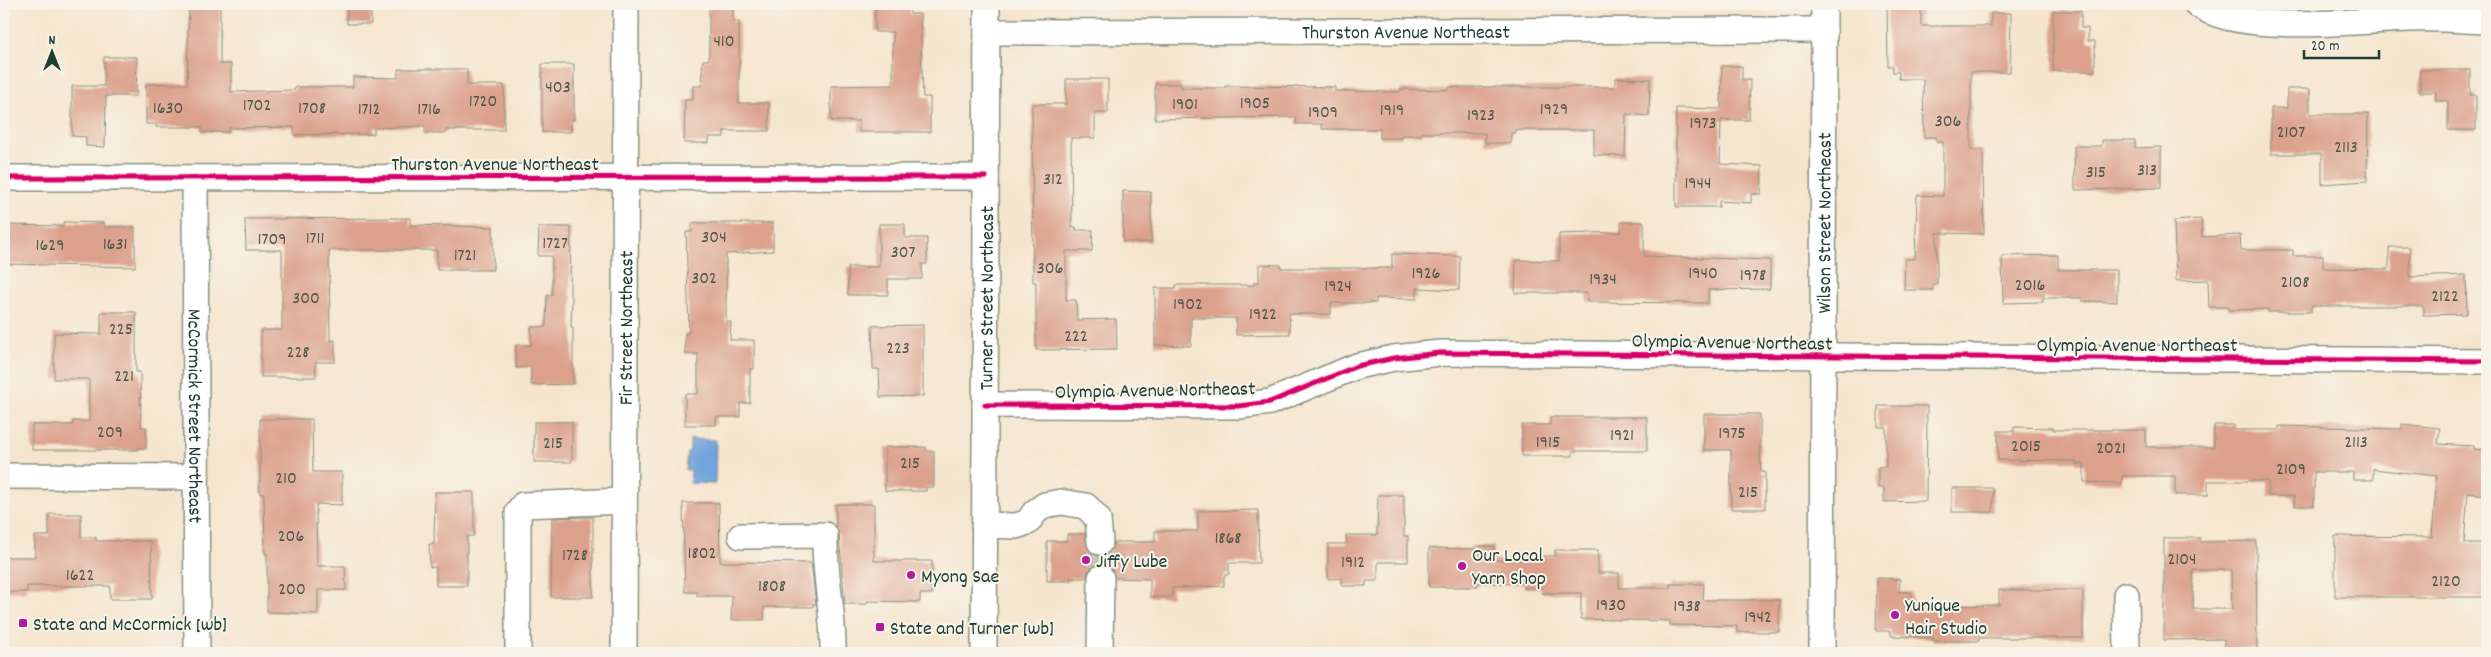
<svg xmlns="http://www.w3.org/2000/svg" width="2491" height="657" font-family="Dekko,sans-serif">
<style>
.water{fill:#71a3dc;stroke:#487088}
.building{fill:#dca18d;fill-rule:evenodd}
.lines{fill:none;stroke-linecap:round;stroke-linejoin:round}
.minor-tunnel{stroke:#cac3af;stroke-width:25;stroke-dasharray:25 12;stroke-linecap:butt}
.minor-casing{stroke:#8a9181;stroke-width:28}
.minor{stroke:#fff;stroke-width:25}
.cycleway-casing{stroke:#f7f3e8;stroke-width:8}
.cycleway{stroke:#d6006c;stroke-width:5}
.poi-dot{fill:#b5179e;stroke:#f7f3e8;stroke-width:2}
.labels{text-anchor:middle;stroke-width:4;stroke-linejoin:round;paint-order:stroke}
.number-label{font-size:18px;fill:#4e564a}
.street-label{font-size:20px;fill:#1f3d34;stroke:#f7f3e8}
.poi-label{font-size:20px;fill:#1f3d34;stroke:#f7f3e8;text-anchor:start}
</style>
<rect width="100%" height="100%" fill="#f7f3e8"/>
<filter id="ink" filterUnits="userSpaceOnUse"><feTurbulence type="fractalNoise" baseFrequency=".02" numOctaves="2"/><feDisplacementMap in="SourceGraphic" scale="10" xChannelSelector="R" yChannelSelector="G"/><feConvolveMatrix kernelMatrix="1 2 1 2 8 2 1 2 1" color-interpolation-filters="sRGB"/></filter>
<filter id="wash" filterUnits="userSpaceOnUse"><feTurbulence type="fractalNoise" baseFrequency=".0096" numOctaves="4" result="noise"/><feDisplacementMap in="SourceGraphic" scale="20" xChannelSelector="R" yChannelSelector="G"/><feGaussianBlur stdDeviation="1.12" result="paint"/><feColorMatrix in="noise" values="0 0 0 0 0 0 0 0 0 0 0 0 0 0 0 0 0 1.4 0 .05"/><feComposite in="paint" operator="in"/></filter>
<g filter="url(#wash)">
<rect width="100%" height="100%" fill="#f5e5ce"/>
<path class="water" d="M690,439l26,1 -1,44 -25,-1 1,-13h-6l2,-18h3z"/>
<g id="blocks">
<path class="building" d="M189,4h31v60h11v28l64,-2v-3h58v-10l45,1v-9h69v16h37v45h-58v3h-21v-7l-51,2v6l-80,1v-8l-65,1v4h-27v-5h-46v-3h-10v-40h41z
M347,4h24v20h-24z
M709,4h24v17h6v82h30v28h-45v6h-15v6h-25l1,-43h8v-14h8l2,-26h6z
M875,4h35v10h10l3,83h7v35h-71v-11h-28v-35l62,-1v-53h-18z
M1887,4h34v22h70v-13h20l-1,59h-39v78h12l1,84 -47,-1v51h-4v6h-29l1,-31h10l2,-64 26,1v-54h-7v-5h-12l-1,-58h-24v-7h-6v-6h-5z
M2053,11h28v17h7v13h7v30h-42z
M104,57h33l-1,39h-30l-1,51 -19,-1v-9l-14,-1v-50h32z
M542,64h32v56h-3v12h-29z
M1722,66h20v14h8l-1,40h-28l-1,44 42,2 -1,28h-10v9l-32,-2v6h-43v-99l45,1z
M2420,70h50v25h6v35h-28v-29h-12v-9h-16z
M1615,78l35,1 -1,37 -23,-2 -1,42 -31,-1v-25h-79v3h-4v10h-26v-10h-63l-1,2h-19v3h-22v-9h-58v-5h-26v-7l-141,2v-35h26v4h44v-2l110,1v4l65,1v-3l48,1v-3h167z
M1066,79h42v34h-13v25h-24l1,89h4v3h17l-1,21h-26v49h10l1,20 39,-1 1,30 -81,1v-68h-3l-1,-178h34z
M2287,89h23v25h58l-1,67 -45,3v-30h-51v-46h16z
M2102,140h33v8l26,-1v41l-86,2 -1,-44h28z
M1123,191l28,1v50h-28z
M410,218v7l83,2v43h-56v-20h-108l1,91 5,-1v22h-20l1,15h-55v-47h21v-80h-36l-1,-31z
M2201,219l1,18 38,-2 1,15h52v6h30v12l66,1v-22h21v30l56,-2 1,39 -44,1v-9h-112v6h-43v-3l-40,1v-3h-19l-1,-27 -32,1 -2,-60z
M63,222l41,1v4h31v40l-131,-3v-39l59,1z
M1621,222h23v34l126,4v29l-62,1v13l-121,-1v-9h-72l1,-33 43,1v-27l62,-2z
M692,223h81v28l-47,3v68h5l-1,18h24v29h-4v34h-10v14h-24v8h-31v-31h13v-40h-13v-21h4l-3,-101h6z
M879,224h26v14h22v26h-5v15h-34v16h-40v-28h31z
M539,227h32l-1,68 2,1 -1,31h2v57l-42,1v-18l-15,1v-23h15v-18h15l1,-32h5v-39h-14z
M1392,254l68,2 -1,34 -42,-2v11l-41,-1v5h-45v11h-42l1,20 -54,1v-17h-45v28l-36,-1v-57h21v-3h78v-3h5v-18l22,1v3h111z
M2058,255v15h59v32l-35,-1v-3h-39v4l-40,1 -1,-47z
M101,312h35v60h4l1,55h5v21h-8v2h-106v-25h41v-4h16v-42h-35v-46l47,1z
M923,325v71l-43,1 -1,-28h-6l-1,-43z
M1878,406h49l-1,95 -42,1v-14h-6v-21h8v-40h-8z
M1704,414h56v45l1,13h4v37h-34v-59h-27z
M1550,417h97v34h-74v5h-51v-31h28z
M260,419h52l1,53h29v33l-26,-1 1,62h28l1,24h-28v24l-51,-2v-59h-2l-1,-59h-4z
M534,422h38v40h-38z
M2402,424l38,4 -2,16 36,2v3l13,1v45l-19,-2 -4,50h23v54h-152v-61l97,1 5,-61 -64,-7v11h-20v-8h-39v34h-19l-1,-10h-26v-15h-60v14h-33v-19h-53v7l-38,-1v-18h-8v-3l-78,-1v-29h16v-4l39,1v2h93v17h68v-22h20v5h45v-4l123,3z
M885,447h41v4h8v36h-8v4h-41z
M1952,488h41v24h-41z
M435,492h39v44h-7v50h-31v-19h-6l-1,-23h5z
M1378,495h26v41h4v26h-30v19h-12v5h-24v-8l-14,1v-35h19l-1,-9h31z
M683,503h36l1,59 91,1 5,41h-3v3h-49v13h-33l1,-24h-35v-4h-12z
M836,504h38v57h58v33h-12v8l-53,-1v3h-22l-6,-69 -3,-9z
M1258,510l1,53h-30v11l-5,2v10l-52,2v9h-22v-18l-35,-1 -2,-7 -11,-7 -8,2 -6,5 -1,7h-17v3h-23v-40h20v-7h18l4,17 5,4 8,1 7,-3 5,-11h41v-11h43v-20z
M49,514h32v23h15v4h55l1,58h-42v-13h-83v6h-23v-35h31v-21h14z
M593,517v80h-42l1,-79z
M2164,538h36v4l56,-1 1,108h-33v-10l-60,1zM2193,570h38l1,39h-39z
M1475,546h19v14h47v-4h14v-6h43v23h21v15h51v-4h34l-1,16h76v32h-42v-6l-67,-1v-4l-89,-2v-26h-39v-5h-18v-4l-47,-1v4h-48v-39l46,1z
M1877,578l23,1 -1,13h12l3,14 85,-1v-15h84v48h-104v3h-46v-3l-42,-2v-5h-15z"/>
</g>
</g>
<g filter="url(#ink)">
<use href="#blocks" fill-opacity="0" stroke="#8a9181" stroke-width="1"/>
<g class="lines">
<path class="minor-tunnel" d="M1100,542l1,36"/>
<g class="minor-casing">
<g id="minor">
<path d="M2197,4c41,32 161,16 214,15 25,-1 51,1 76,2"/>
<path id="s1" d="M987,32l837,-2"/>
<path d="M4,178l982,-1"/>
<path id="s2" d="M195,178l2,475"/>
<path d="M985,405l254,1 31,-4 87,-36 37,-8 46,-5 1047,8"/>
<path d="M4,476l192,1"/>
<path d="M984,525l32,1 12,-4 7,-10 10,-7 16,-3 25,4 12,13 2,23"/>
<path d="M741,536l84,-1c-1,40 9,78 8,118"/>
<path d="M2126,595l1,58"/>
<path d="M518,653v-141l5,-7 101,-4"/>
<path id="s3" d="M624,653l2,-649"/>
<path id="s4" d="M984,653l3,-649"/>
<path d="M1100,653l1,-75"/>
<path id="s5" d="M1822,653l2,-649"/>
</g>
</g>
<use href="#minor" class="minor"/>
<g class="cycleway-casing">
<path id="cycleway" d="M4,178l982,-1
M985,405l254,1 31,-4 87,-36 37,-8 46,-5 1047,8"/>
</g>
<use href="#cycleway" class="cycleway"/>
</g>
</g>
<g class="poi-dot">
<circle cx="1086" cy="560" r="5"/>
<circle cx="1462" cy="566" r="5"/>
<circle cx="911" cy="575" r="5"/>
<circle cx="1895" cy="615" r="5"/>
<rect x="18" y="618" width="10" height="10" rx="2.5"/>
<rect x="875" y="622" width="10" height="10" rx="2.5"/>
</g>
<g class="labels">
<g class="number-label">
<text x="724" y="46">410</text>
<text x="558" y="92">403</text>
<text x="483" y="106">1720</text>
<text x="1255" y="108">1905</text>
<text x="1185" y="109">1901</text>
<text x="257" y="110">1702</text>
<text x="168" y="113">1630</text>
<text x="312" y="113">1708</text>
<text x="369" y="114">1712</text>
<text x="429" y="114">1716</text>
<text x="1554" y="114">1929</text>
<text x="1392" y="115">1919</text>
<text x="1323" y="117">1909</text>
<text x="1481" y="120">1923</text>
<text x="1948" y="126">306</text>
<text x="1703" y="128">1973</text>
<text x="2291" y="137">2107</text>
<text x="2346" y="152">2113</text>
<text x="2147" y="175">313</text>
<text x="2096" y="177">315</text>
<text x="1053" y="184">312</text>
<text x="1698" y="188">1944</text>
<text x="714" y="242">304</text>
<text x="315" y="243">1711</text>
<text x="272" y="244">1709</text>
<text x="555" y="248">1727</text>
<text x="115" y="249">1631</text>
<text x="50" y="250">1629</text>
<text x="903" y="257">307</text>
<text x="465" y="260">1721</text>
<text x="1050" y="273">306</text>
<text x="1426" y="278">1926</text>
<text x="1703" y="278">1940</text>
<text x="1753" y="280">1978</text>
<text x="704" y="283">302</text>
<text x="1603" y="284">1934</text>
<text x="2295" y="287">2108</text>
<text x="2030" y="290">2016</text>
<text x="1338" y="291">1924</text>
<text x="2445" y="301">2122</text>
<text x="306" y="303">300</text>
<text x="1188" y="309">1902</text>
<text x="1263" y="319">1922</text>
<text x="121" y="334">225</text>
<text x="1076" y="341">222</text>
<text x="898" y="353">223</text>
<text x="298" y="357">228</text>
<text x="124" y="381">221</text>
<text x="110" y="437">209</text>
<text x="1732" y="438">1975</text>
<text x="1622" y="440">1921</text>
<text x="1548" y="447">1915</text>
<text x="2356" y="447">2113</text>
<text x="553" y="448">215</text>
<text x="2026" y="451">2015</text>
<text x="2111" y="453">2021</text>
<text x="910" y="468">215</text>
<text x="2291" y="474">2109</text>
<text x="286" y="483">210</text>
<text x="1748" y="497">215</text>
<text x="291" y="541">206</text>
<text x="1228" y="543">1868</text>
<text x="702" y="558">1802</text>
<text x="575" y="560">1728</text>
<text x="2182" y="564">2104</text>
<text x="1353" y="567">1912</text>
<text x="80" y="580">1622</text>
<text x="2446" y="586">2120</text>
<text x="772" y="591">1808</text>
<text x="292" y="594">200</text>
<text x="1611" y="610">1930</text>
<text x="1687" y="611">1938</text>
<text x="1758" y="622">1942</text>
</g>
<g class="street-label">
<text dy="7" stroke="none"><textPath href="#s1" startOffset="419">Thurston Avenue Northeast</textPath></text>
<text x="495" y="170">Thurston Avenue Northeast</text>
<text dy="7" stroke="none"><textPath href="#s5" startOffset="430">Wilson Street Northeast</textPath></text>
<text dy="7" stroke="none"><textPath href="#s4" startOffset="355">Turner Street Northeast</textPath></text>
<text dy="7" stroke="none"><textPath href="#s3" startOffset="325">Fir Street Northeast</textPath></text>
<text transform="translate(1732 341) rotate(1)" y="7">Olympia Avenue Northeast</text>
<text x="2137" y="351">Olympia Avenue Northeast</text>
<text transform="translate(1155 389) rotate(-1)" y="7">Olympia Avenue Northeast</text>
<text dy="7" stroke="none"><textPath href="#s2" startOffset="238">McCormick Street Northeast</textPath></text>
</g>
<g class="poi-label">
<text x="1472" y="561">Our Local<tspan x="1472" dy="23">Yarn Shop</tspan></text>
<text x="1096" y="567">Jiffy Lube</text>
<text x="921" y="582">Myong Sae</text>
<text x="1905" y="611">Yunique<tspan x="1905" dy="23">Hair Studio</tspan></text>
<text x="33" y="630">State and McCormick [wb]</text>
<text x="890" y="634">State and Turner [wb]</text>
</g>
</g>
<rect width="2491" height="657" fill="none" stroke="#f7f3e8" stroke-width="20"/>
<g transform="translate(52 52)" stroke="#f7f3e8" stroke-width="4" paint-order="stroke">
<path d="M0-4L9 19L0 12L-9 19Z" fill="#1f3d34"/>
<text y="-8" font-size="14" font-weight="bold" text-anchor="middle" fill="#1f3d34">N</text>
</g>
<path d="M2304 50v8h75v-8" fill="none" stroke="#1f3d34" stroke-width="2.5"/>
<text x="2311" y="50" font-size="15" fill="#1f3d34" stroke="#f7f3e8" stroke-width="4" paint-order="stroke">20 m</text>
</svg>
